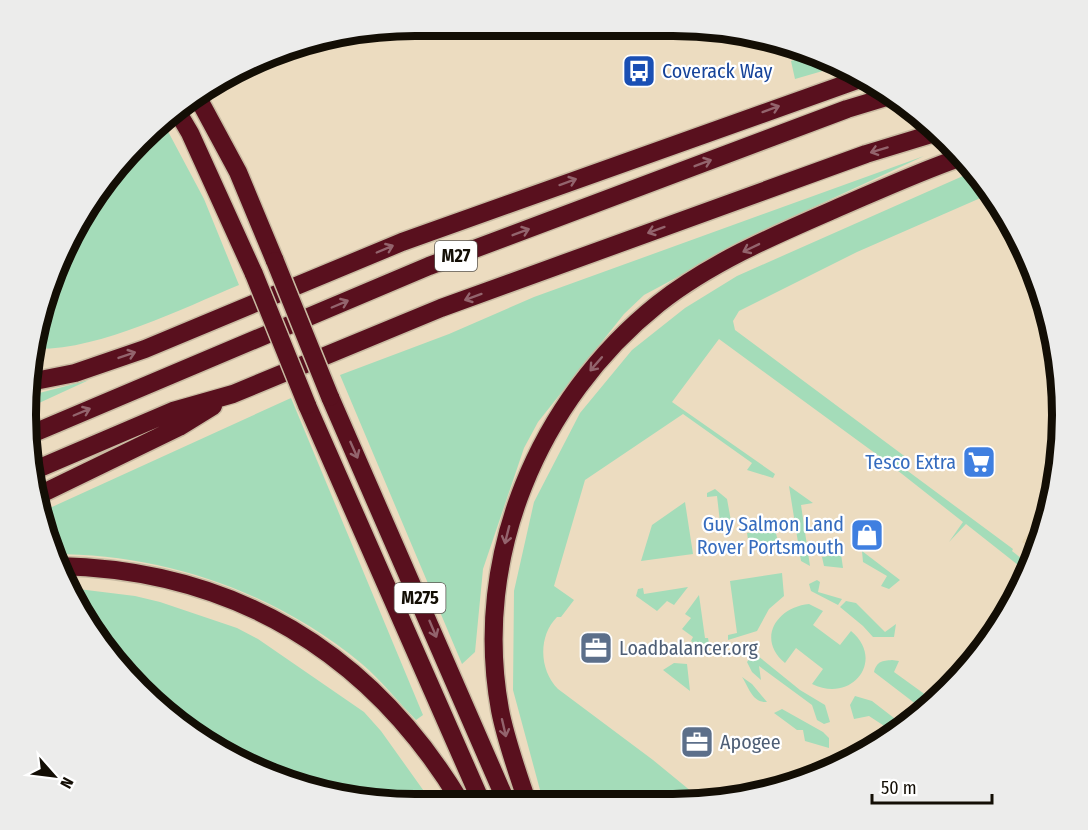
<svg xmlns="http://www.w3.org/2000/svg" width="1088" height="830" font-family="'Fira Sans Condensed',sans-serif">
<style>
.built{fill:#e8d5b1}
.green{fill:#a4dcb9}
.lines{fill:none;stroke-linecap:round;stroke-linejoin:round}
.motorway-casing{stroke:#c9bba2;stroke-width:21}
.motorway{stroke:#59101e;stroke-width:18}
.motorway-bridge-casing{stroke:#c9bba2;stroke-width:21;stroke-linecap:butt}
.motorway-bridge{stroke:#59101e;stroke-width:18}
.oneway{stroke:#93646d}
.labels{text-anchor:middle;stroke-width:4.5;stroke-linejoin:round;paint-order:stroke}
.shield{fill:#fff;stroke:#5a5650;stroke-width:1.5}
.shield-label{font-size:18px;font-weight:bold;fill:#130e05}
.transit-label{font-size:20px;fill:#164399;stroke:#fff;text-anchor:start}
.shop-label{font-size:20px;fill:#366cbe;stroke:#fff;text-anchor:end}
.service-label{font-size:20px;fill:#4e5e75;stroke:#fff;text-anchor:start}
.rim{fill:none;stroke:#130e05;stroke-width:8}
</style>
<rect width="100%" height="100%" fill="#ecdcc0"/>
<path class="built" d="M1038,521l3,3 -10,24 -9,-6z"/>
<path class="green" d="M808,56l25,12 -38,11 -4,-18z
M163,122l41,77 35,86c-58,24 -142,66 -205,64 11,-83 63,-176 129,-227z
M924,156l-151,70 -129,69 -20,19 -86,108 -14,26 -41,121 -8,83 -13,12 -122,-289 109,-41 85,-37z
M972,172l20,21 -135,59 -118,59 -6,10 2,9 172,128 -6,8 112,83 -1,2 14,11 -3,7 -57,-45 -17,18 14,-20 -80,-63 -164,-120 -47,63 103,72 -2,4 -26,-8 5,-7 -69,-49 -98,66 -31,106 20,14 -13,17h-4c-19,19 -18,53 1,72l95,71 50,41h-160l-30,-111 1,-99 20,-89 46,-89 52,-63 53,-42 52,-32z
M89,380l-63,29 2,-13z
M291,398l132,317 -7,5c-18,-18 -35,-40 -54,-56 -87,-72 -197,-110 -309,-110l-7,-14 -5,-28z
M789,486l24,17 -12,2 9,61 -9,-5z
M715,489l12,10 4,22 -11,1 -3,-26 -10,1v-4z
M685,502l8,52 -52,7 11,-36z
M775,530l3,11 -29,5 -2,-13z
M862,551l38,29 -11,9 -8,-3 6,-10 -24,-14z
M841,554l2,14 -19,-2 -2,-9z
M782,573l2,23 -15,13 -12,22 -29,9v-5l9,-2 -7,-52z
M817,580l3,2 -2,10 24,7 -4,6 -27,-14 -2,-7z
M688,587l-14,18 -7,-4 -10,10 -21,-15 2,-7 5,-1 1,6z
M70,588l65,8 25,6 77,26 21,11 106,73 17,19 50,70c-22,0 -46,3 -68,0 -109,-16 -207,-80 -271,-168 -9,-13 -15,-30 -22,-45z
M699,595l6,43h3l1,5 -13,2 -5,-4 2,-4 -11,-8 9,-11 -6,-4z
M846,601l10,2 29,29 11,-8 -2,13h-21l-10,-11 -23,-19z
M809,604l14,7 -10,14 27,20 11,-14c35,29 1,73 -39,53l11,-15 -27,-21 -11,15c-29,-24 -8,-56 24,-59z
M758,656l42,34 25,15 5,17 -6,2 -7,-4 -5,-15 -53,-39 2,14 -9,-8 -5,-10 4,-5z
M892,660l7,1 -5,11 36,26 -9,10 -47,-36c3,-11 8,-11 18,-12z
M674,663l13,1 3,27 -27,-21z
M742,677l10,7 15,18c-15,1 -18,-15 -25,-25z
M855,696l17,5 31,24 -8,8 -26,-17 -15,3 -4,-14z
M782,709l41,23 6,6v10l-24,-7 -2,-11h-6l-23,-17z"/>
<g class="lines">
<g class="motorway-casing">
<path id="motorway" d="M197,96l41,76 37,89
M177,111l13,22 64,141
M30,382l45,-9 70,-24 257,-107 455,-162
M330,397l176,404
M307,405l174,396
M29,435l400,-169 418,-157 43,-13
M35,470l138,-59 60,-17 208,-86 425,-154 69,-21
M39,495l140,-68 34,-21
M59,566c175,4 311,86 401,235
M527,801c-10,-30 -21,-60 -27,-91 -28,-153 38,-310 158,-406 52,-41 115,-68 175,-94 42,-18 83,-37 126,-52"/>
</g>
<use href="#motorway" class="motorway"/>
<g class="motorway-bridge-casing">
<path id="motorway-bridge" d="M275,261l55,136
M254,274l53,131"/>
</g>
<use href="#motorway-bridge" class="motorway-bridge"/>
</g>
<defs><path id="oneway-shaft" d="M-6 0H5M1.5-3L5.5 0L1.5 3" fill="none" stroke-width="1.6" stroke-linecap="round" stroke-linejoin="round" transform="scale(1.5)"/></defs>
<g class="oneway">
<use href="#oneway-shaft" transform="translate(771 109) rotate(-20)"/>
<use href="#oneway-shaft" transform="translate(879 150) rotate(163)"/>
<use href="#oneway-shaft" transform="translate(703 163) rotate(-21)"/>
<use href="#oneway-shaft" transform="translate(568 182) rotate(-20)"/>
<use href="#oneway-shaft" transform="translate(656 230) rotate(160)"/>
<use href="#oneway-shaft" transform="translate(521 232) rotate(-21)"/>
<use href="#oneway-shaft" transform="translate(751 248) rotate(154)"/>
<use href="#oneway-shaft" transform="translate(385 249) rotate(-23)"/>
<use href="#oneway-shaft" transform="translate(473 297) rotate(160)"/>
<use href="#oneway-shaft" transform="translate(340 304) rotate(-23)"/>
<use href="#oneway-shaft" transform="translate(127 355) rotate(-19)"/>
<use href="#oneway-shaft" transform="translate(596 364) rotate(131)"/>
<use href="#oneway-shaft" transform="translate(82 412) rotate(-23)"/>
<use href="#oneway-shaft" transform="translate(354 450) rotate(66)"/>
<use href="#oneway-shaft" transform="translate(507 535) rotate(104)"/>
<use href="#oneway-shaft" transform="translate(433 629) rotate(67)"/>
<use href="#oneway-shaft" transform="translate(504 728) rotate(77)"/>
</g>
<defs>
<g id="bus-square" transform="scale(1.725)"><rect x="-9" y="-9" width="18" height="18" rx="4" fill="#1a4fb4" stroke="#fff"/><path d="M-5-6H5V4H4V6H2V4H-2V6H-4V4H-5ZM-3.5-4V0h7V-4ZM-3.5 1.2v1.5H-2V1.2ZM2 1.2v1.5H3.5V1.2Z" fill="#fff"/></g>
<g id="supermarket-square" transform="scale(1.725)"><rect x="-9" y="-9" width="18" height="18" rx="4" fill="#3f7fe0" stroke="#fff"/><path d="M-6-5.5h2.5l.6 2H6L4.5 2H-2.5L-4.4-4H-6ZM-1.5 3.2a1.3 1.3 0 1 0 .1 0ZM3 3.2a1.3 1.3 0 1 0 .1 0Z" fill="#fff"/></g>
<g id="shop-square" transform="scale(1.725)"><rect x="-9" y="-9" width="18" height="18" rx="4" fill="#3f7fe0" stroke="#fff"/><path d="M-5-2.5h2.3a2.7 3.5 0 0 1 5.4 0H5L5.5 6h-11ZM-1.5-2.5h3a1.5 2.3 0 0 0-3 0Z" fill="#fff"/></g>
<g id="office-square" transform="scale(1.725)"><rect x="-9" y="-9" width="18" height="18" rx="4" fill="#5c6f8a" stroke="#fff"/><path d="M-6-3h4V-5.5h4V-3h4V5H-6ZM-1-4.5V-3h2v-1.5ZM-6 0V1H6V0Z" fill="#fff"/></g>
</defs>
<g fill-rule="evenodd">
<use href="#bus-square" x="639" y="71"/>
<use href="#supermarket-square" x="979" y="462"/>
<use href="#shop-square" x="867" y="535"/>
<use href="#office-square" x="596" y="648"/>
<use href="#office-square" x="697" y="742"/>
</g>
<g class="labels">
<g class="shield">
<rect x="435" y="241" width="42" height="30" rx="4.5"/>
<rect x="394.5" y="583" width="51" height="30" rx="4.5"/>
</g>
<g class="shield-label">
<text x="456" y="262">M27</text>
<text x="420" y="604">M275</text>
</g>
<g class="transit-label">
<text x="662" y="78">Coverack Way</text>
</g>
<g class="shop-label">
<text x="956" y="469">Tesco Extra</text>
<text x="844" y="531">Guy Salmon Land<tspan x="844" dy="23">Rover Portsmouth</tspan></text>
</g>
<g class="service-label">
<text x="619" y="655">Loadbalancer.org</text>
<text x="720" y="749">Apogee</text>
</g>
</g>
<path d="M0 0H1088V830H0ZM415 36H673A379 379 0 0 1 1052 415V415A379 379 0 0 1 673 794H415A379 379 0 0 1 36 415V415A379 379 0 0 1 415 36Z" fill="#ececeb" fill-rule="evenodd"/>
<path class="rim" d="M415 36H673A379 379 0 0 1 1052 415V415A379 379 0 0 1 673 794H415A379 379 0 0 1 36 415V415A379 379 0 0 1 415 36Z"/>
<g transform="translate(54 776) rotate(118)" stroke="#ffffff" stroke-width="4.5" paint-order="stroke">
<path d="M0-4.5L10 22L0 15L-10 22Z" fill="#130e05"/>
<text y="-9" font-size="16" font-weight="bold" text-anchor="middle" fill="#130e05">N</text>
</g>
<path d="M872 794v9h120v-9" fill="none" stroke="#130e05" stroke-width="3"/>
<text x="881" y="794" font-size="18" fill="#130e05" stroke="#ffffff" stroke-width="4.5" paint-order="stroke">50 m</text>
</svg>
